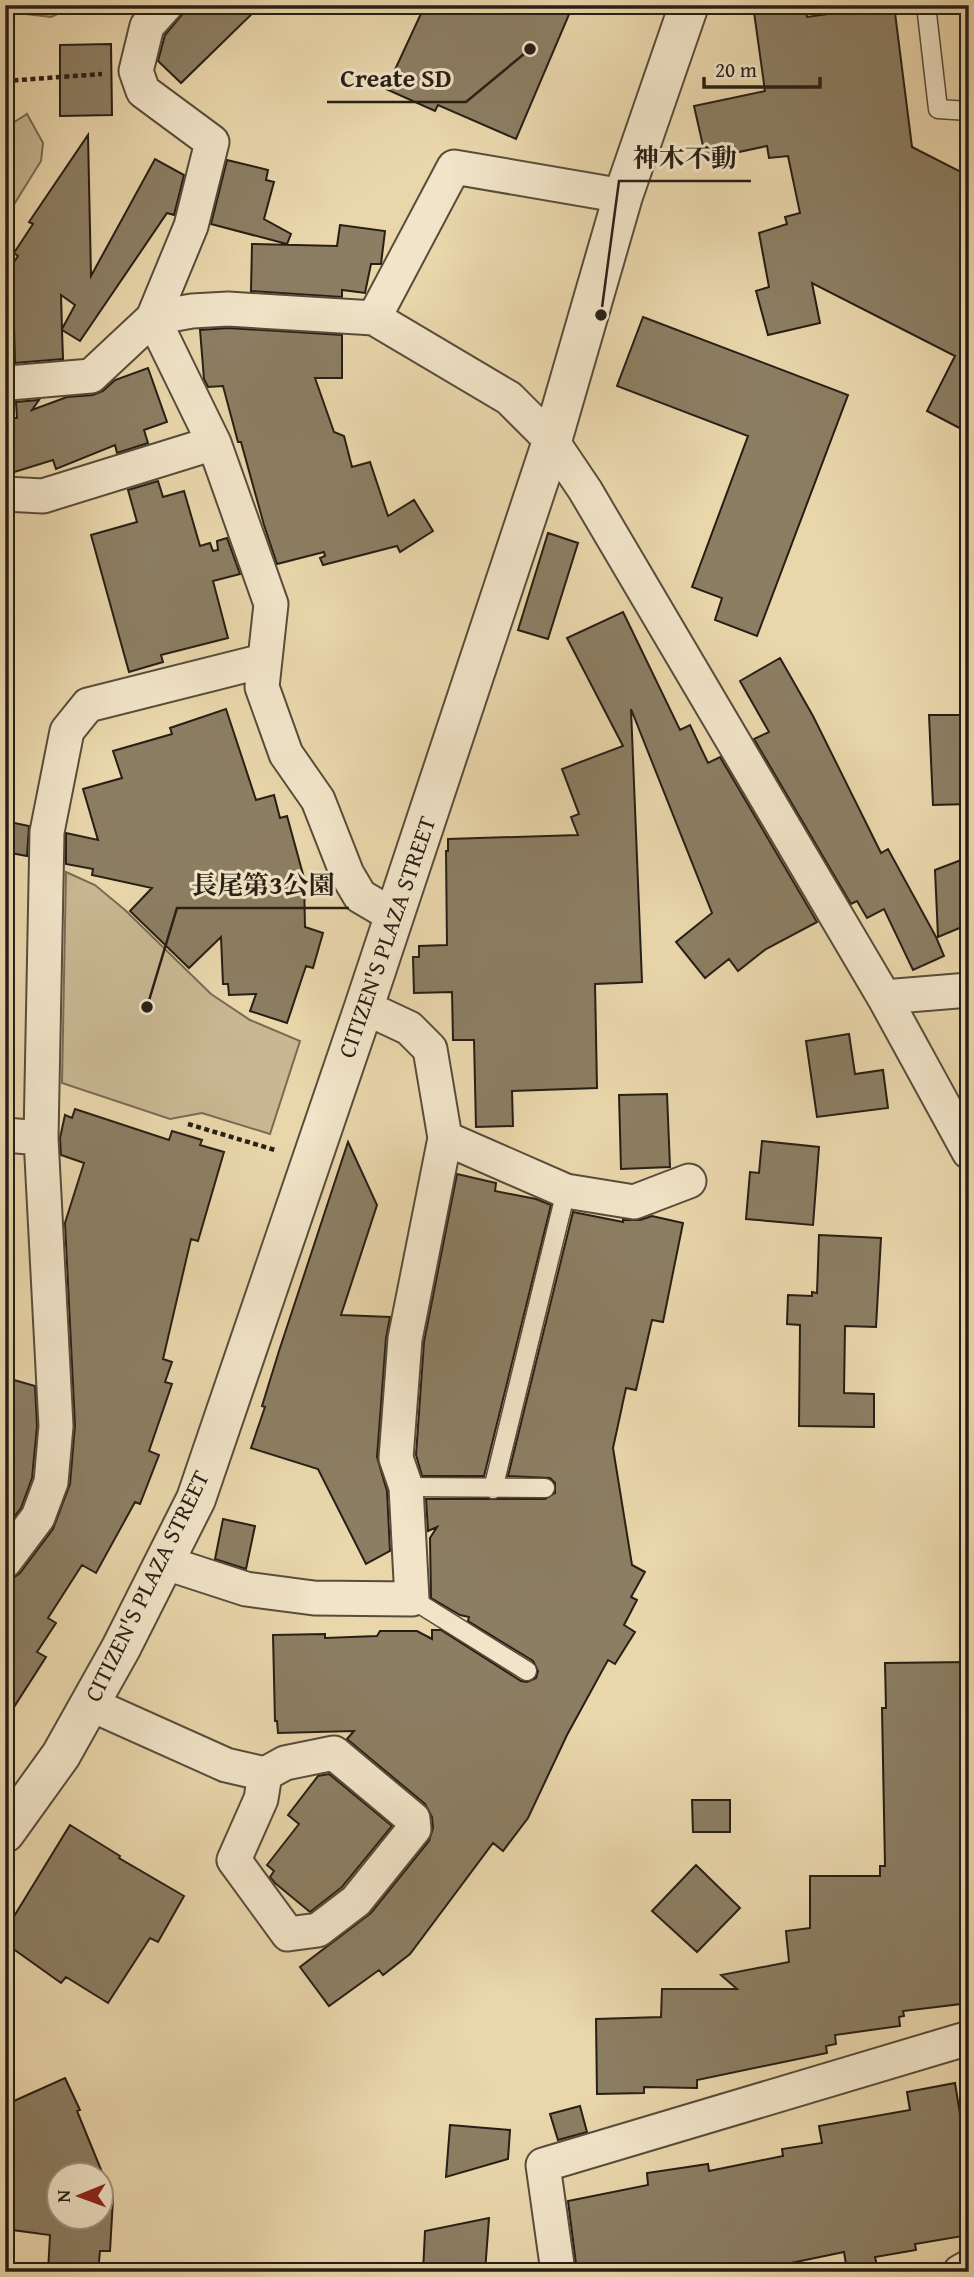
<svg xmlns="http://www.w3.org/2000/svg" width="974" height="2277" font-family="'Gentium Book Plus','Noto Serif JP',serif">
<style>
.green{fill:#c8b792;stroke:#786b54;stroke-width:2}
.building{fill:#8c7e63;stroke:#271f15;stroke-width:2;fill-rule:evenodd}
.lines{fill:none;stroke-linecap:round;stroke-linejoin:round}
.service-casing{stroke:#584d3a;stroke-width:21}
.minor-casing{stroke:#584d3a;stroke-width:37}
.tertiary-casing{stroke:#584d3a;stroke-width:42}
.path{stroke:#271f15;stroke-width:4.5;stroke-dasharray:5 3.5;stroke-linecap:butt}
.service{stroke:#f1e4c8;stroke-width:18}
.minor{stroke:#f1e4c8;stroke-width:33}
.tertiary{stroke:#f1e4c8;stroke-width:38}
.labels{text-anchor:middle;stroke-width:6;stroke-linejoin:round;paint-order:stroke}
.street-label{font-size:24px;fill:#271f15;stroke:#f1e4c8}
.leader{fill:none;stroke:#271f15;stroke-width:2.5}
.callout-dot{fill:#271f15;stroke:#f1e4c8;stroke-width:2.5}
.callout-label{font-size:26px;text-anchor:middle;font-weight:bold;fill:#271f15;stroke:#f1e4c8;stroke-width:6;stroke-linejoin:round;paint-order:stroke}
</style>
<rect width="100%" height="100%" fill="#e9d6ab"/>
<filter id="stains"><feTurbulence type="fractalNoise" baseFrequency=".00286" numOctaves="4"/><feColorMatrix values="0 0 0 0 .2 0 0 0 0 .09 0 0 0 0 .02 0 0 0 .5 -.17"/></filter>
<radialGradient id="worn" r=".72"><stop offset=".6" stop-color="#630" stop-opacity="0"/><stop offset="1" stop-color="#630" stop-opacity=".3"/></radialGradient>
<path class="green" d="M22,5h56l-27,12 -25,-3z
M27,114l16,29 -2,18 -36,58v-91z
M66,872l29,13 30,25 86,84 39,26 50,21 -30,93 -68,-21 -32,6 -108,-36z"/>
<path class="building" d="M190,5h71l-80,78 -23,-22 7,-26z
M425,5h148l-57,134 -78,-34 -3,6 -49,-22z
M753,5h52l2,12 87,-12 18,142 57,29v257l-42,-22 28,-55 -143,-73 8,40 -52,12 -12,-44 13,-4 -10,-54 28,-9 -2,-7 15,-4 -12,-57 -19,2 -2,-12 -61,13 -12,-53 71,-15z
M111,44l1,71 -52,1v-71z
M88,135l3,141 64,-117 29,16 -10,40 -7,-2 -87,128 -18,-11 1,29 -48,4 -2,-77 -8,-5v-5l13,-20 -4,-3 19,-29 -4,-2zM61,295l14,10 -13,24z
M227,160l41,10 -2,10 8,2 -10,37 27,15 -4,10 -76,-20z
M340,225l45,6 -4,33h-10l-6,29 -23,-3v7l-91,-6 1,-47 85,2z
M643,317l205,78 -91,241 -42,-16 7,-22 -30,-11 56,-151 -131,-50z
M228,328l114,7v43h-27l19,54 10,4 8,31 18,-5 18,54 26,-16 19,31 -33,21 -3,-6 -74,19 -3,-7 5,-2 -1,-4 -47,12 -13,-39 -23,-83h-3l-15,-56 -15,1 -4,-8 -4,-49z
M148,368l19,54 -23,8 4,13 -31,10 -2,-8 -59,24 -3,-9 -48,15v-57h12l-1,-16 23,-2 -7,10 35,-13 26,-2 10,-4 12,-11z
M158,481l5,16 21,-6 16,55 10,-3 3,8 5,-1 -1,-9 10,-3 13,36 -27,7 15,57 -67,17 2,7 -34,10 -38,-137 46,-13 -9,-32z
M548,533l30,10 -30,96 -30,-9z
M623,612l57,118 10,-5 18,38 12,-6 97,165 -51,27 -28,22 -9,-12 -24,19 -29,-36 36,-29 -81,-204 11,273 -47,2 2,104 -85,3 1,35 -37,1 -2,-87h-21l-1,-48 -38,1 -1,-36h6v-11l28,-1 -1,-94h2v-12l130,-4 -7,-18 8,-3 -17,-45 61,-23 -56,-108z
M780,658l33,58 68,137 7,-4 48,88 8,19 -31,14 -29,-61 -17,9 -10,-17 -6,3 -97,-165 15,-7 -29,-51z
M226,709l30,91 18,-5 6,23 7,-2 17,62 1,49 18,6 -10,35 -7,-2 -19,57 -37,-12 6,-17 -27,1 -1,-11h-5l-2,-47 -32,31 -59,-57 22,-23 -60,-13 1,-6 -27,-5v-31l32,7 -15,-51 39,-11 -9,-27 59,-17 -2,-6z
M929,715h40v89l-36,1z
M5,821l24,5 -2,30 -22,-4z
M969,857v67l-31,13 -3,-67z
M849,1034l6,40 28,-4 5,38 -71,9 -11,-76z
M667,1094l3,73 -49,2 -2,-74z
M75,1109l94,31 3,-9 30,9 -2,5 24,7 -26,89 -7,-2 -28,120 9,3 -7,20 7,2 -23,67 10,4 -19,49 -5,-2 -39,71 -14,-8 -34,53 8,5 -19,29 9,5 -41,64v-141l8,-2 7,-5 33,-44 17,-45 5,-59 -10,-202 19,-60 -23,-8 -1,-17 5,-23 7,3z
M762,1141l57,6 -6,78 -67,-6 4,-47 9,1z
M348,1142l29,63 -36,110 49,2 -4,21 -9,119 10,34 3,60 -24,13 -48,-95 -67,-21 14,-41 -3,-1 17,-55z
M457,1174l39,9 -1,8 41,8 15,6 -67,271h-62l-6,-21 8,-113z
M573,1212l50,10v-2h17l12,-4 31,7 -20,99 -11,-2 -16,70 -10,-2 -13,60 19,117 13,7 -14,25 6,3 -13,25 11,7 -20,32 -7,-4 -41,75 -39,83 -25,33 -10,-8 -83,111 -27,21 -4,-5 -50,36 -29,-39 71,-54 58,-72 4,-13 -1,-11 -7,-13 -78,-65 7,-8 -76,2 -1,-12h-2l-2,-86 52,-1v4l52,-2 3,-5h37l15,8v-9h9l80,51 6,1 9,-4 2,-7 -5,-10 -65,-40 1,-4 -9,-2 -29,-17 -1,-60 7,-11 -9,4 -2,-32h119l10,-6v-10l-5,-5 -42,-2z
M819,1235l62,3 -5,89 -31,-1 -1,67 30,1v33l-75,-1 1,-101 -13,-1 1,-29 24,1v-4l5,1z
M14,1380l21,6 2,40 -5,52 -11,30 -16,21v-142l7,1z
M223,1519l32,7 -9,43 -31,-10z
M969,1662v341l-66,8 1,5 -5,1 1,9 -65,9 1,9 -10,2 1,7 -130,27v8l-53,-1v6l-47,1 -1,-75 65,-2 1,-28h75l-16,-14 68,-13 -3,-31 24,-3v-52h70v-10h5l-3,-158h4l-1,-45z
M329,1774l63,52 -50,61 -32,25 -35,-29 -5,-6 4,-6 -7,-6 32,-41 -11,-9 30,-39z
M692,1800h38v32h-37z
M70,1825l50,31 -1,2 65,38 -26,46 -8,-4 -42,65 -42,-26 -5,6 -56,-40v-12z
M696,1865l44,43 -43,44 -45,-41z
M65,2078l15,32 -3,1 36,88 -3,52h-10l-2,21h-50l2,-37 -45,-6v-124zM60,2175h42v42h-42z
M955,2083l5,31 9,-1v122l-54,9 1,6 -41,7 2,9 -30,4 -3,-18 -97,20h-170l-9,-71 80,-16 -1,-12 61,-9 1,7 74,-15 -1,-7 40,-6 -3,-17 91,-16 -3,-18z
M580,2106l7,26 -29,8 -8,-26z
M450,2125l60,5 -2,29 -62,18z
M489,2218l-4,54h-62l2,-41z"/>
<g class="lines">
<g class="service-casing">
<path id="service" d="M926,5l12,104 31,2
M406,1487l139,1
M493,1489l73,-298
M412,1599l115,72"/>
</g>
<g class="minor-casing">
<path id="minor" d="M166,5l-19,21 -11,45 7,20 69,51 -21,84 -38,92 61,125 57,161 -9,83 24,67 32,46 29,74 13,22 34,20
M374,318l80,-151 169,29
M9,383l82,-7 62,-58 39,-7 36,-2 146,9 135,80 43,43 33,49 299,507 85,155
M5,494l38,2 171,-53
M884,997l85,-7
M364,1007l45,21 21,21 15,89 121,53 68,11 55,-21
M5,1135l36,3
M5,1561l33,-44 13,-35 5,-56 -15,-288 6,-306 20,-101 21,-26 175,-44
M163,1562l83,27 68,9 98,1 -6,-112 -10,-29 9,-119 40,-201
M90,1704l136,61 39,9 -4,25 -27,61 54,74 30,-4 38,-29 58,-72 -1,-10 -79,-66 -49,10 -20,11
M558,2272l-15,-107 426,-127
M960,2272l9,-5"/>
</g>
<g class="tertiary-casing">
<path id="tertiary" d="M5,1833l56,-78 60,-107 75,-149 168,-492 188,-566 71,-245 66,-191"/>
</g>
<path class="path" d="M5,81l97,-7
M188,1124l87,26"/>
<use href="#service" class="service"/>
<use href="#minor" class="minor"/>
<use href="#tertiary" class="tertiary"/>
</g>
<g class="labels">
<g class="street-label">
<text transform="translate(387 937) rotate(-71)" y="8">CITIZEN'S PLAZA STREET</text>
<text transform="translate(147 1586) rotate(-64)" y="8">CITIZEN'S PLAZA STREET</text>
</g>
</g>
<path class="leader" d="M530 49L466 102H327M601 315L619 181H751M147 1007L177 908H349"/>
<g class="callout-dot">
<circle cx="530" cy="49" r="7"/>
<circle cx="601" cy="315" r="7"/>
<circle cx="147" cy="1007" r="7"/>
</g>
<g class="callout-label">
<text x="396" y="87">Create SD</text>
<text x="685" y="167">神木不動</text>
<text x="263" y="894">長尾第3公園</text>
</g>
<rect width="974" height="2277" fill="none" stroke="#e9d6ab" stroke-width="28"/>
<rect x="7" y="7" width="960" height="2263" fill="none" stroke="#271f15" stroke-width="3.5"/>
<rect x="14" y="14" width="946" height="2249" fill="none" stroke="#271f15" stroke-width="2"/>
<g transform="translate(80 2196) rotate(269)"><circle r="33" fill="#f1e4c8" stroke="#a09580" stroke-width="2"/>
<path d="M0-5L12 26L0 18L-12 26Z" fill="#8f2418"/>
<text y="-10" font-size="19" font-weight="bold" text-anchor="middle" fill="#271f15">N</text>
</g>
<path d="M704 77v10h116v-10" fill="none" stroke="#271f15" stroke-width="3.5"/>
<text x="715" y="77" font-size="21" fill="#271f15" stroke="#f1e4c8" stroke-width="5" paint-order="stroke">20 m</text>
<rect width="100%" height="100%" filter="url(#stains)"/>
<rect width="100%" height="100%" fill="url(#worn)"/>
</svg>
